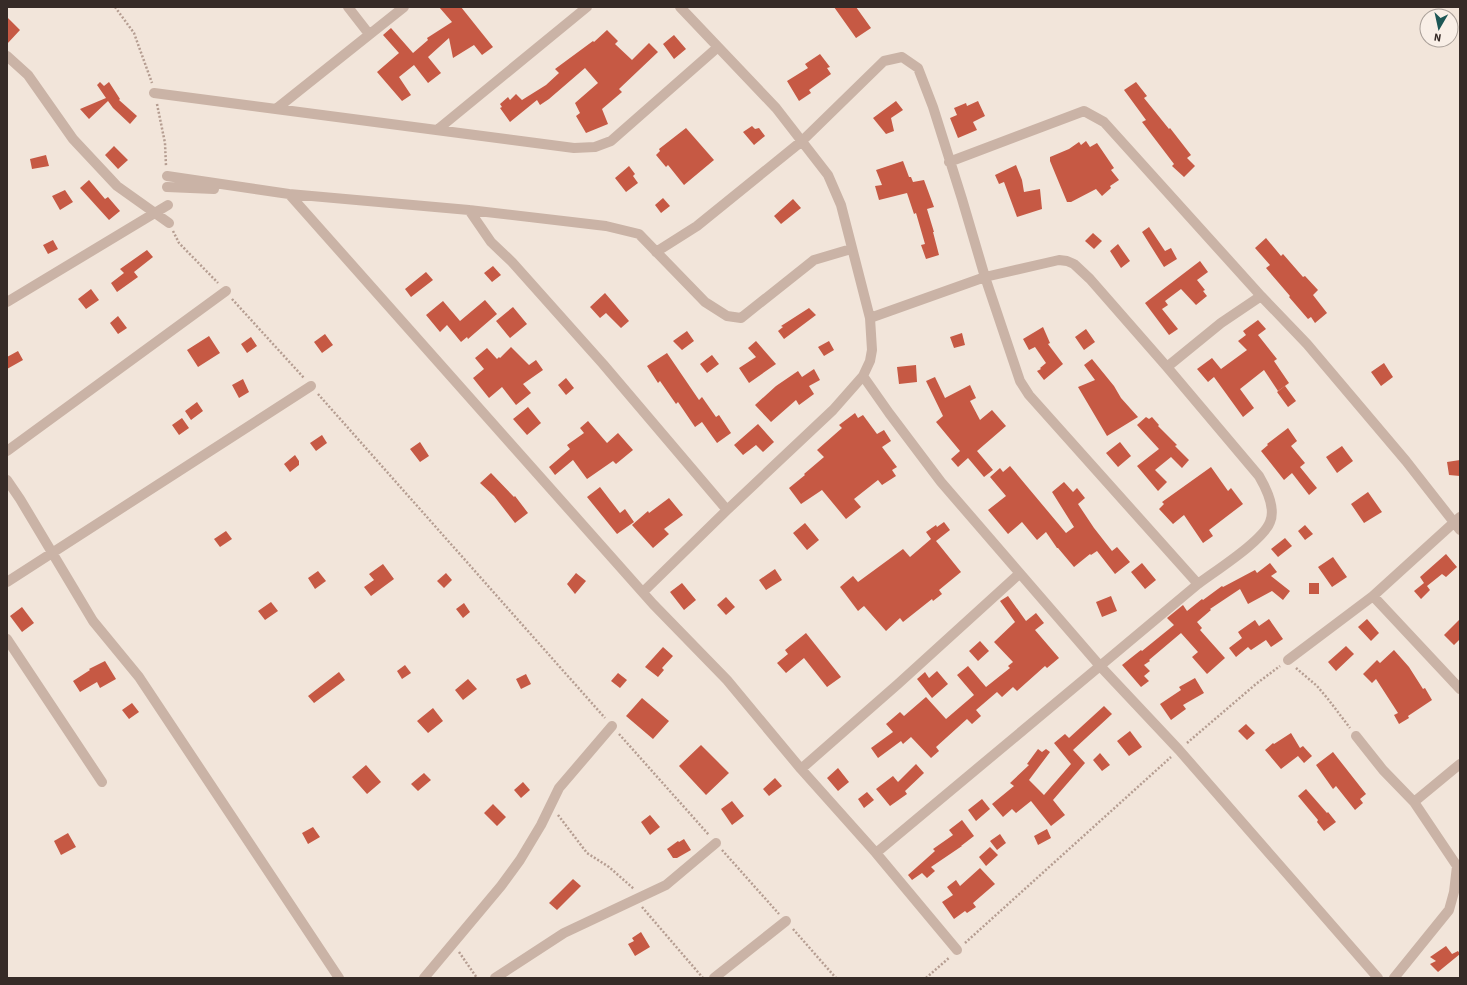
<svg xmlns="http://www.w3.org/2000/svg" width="1467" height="985" font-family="'Source Sans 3',sans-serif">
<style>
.building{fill:#c65944}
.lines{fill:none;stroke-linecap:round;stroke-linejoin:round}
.path{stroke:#b59d91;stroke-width:2.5;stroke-dasharray:2 2;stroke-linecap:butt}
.minor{stroke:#cab3a6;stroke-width:10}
</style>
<rect width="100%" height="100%" fill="#f2e5da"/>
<path class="building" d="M439,7h22l32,40 -11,8 -8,-10 -21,13 -4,-20 -21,19 13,16 -13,10 -14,-18 -15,12 12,18 -9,6 -25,-29 22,-19 -16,-18 8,-7 22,25 15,-13 -1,-2 25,-16z
M834,7h22l15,21 -15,10z
M7,17l13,13 -13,14z
M607,30l11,11 -3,3 17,16 17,-17 9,9 -39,37 3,3 -20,17 6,15 -22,9 -10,-17 4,-3 -5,-10 23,-20 -13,-15 -36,31 -9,6 -3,-5 -27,22 -10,-14 2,-1 -2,-3 8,-7 2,3 6,-6 6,6 24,-15 13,-12 -4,-4 38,-28 1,1z
M674,35l12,14 -12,10 -11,-15z
M820,54l10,13 -3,1 4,6 -22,16 2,3 -12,8 -12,-20 21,-13 -3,-4z
M100,82l4,4 5,-4 11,17 -1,1 18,16 -7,8 -17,-16 -5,-7 -19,18 -9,-10 26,-11 -9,-13z
M1136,82l11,14 -3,2 25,31 1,-1 21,27 -4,3 8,8 -11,11 -12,-11 2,-2 -32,-42 4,-2 -22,-30z
M896,101l7,9 -12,8 3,13 -8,3 -13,-16z
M978,101l7,15 -12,6 4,8 -19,8 -8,-20 7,-3 -3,-7 12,-5 1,3z
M752,126l3,3 4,-1 6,8 -11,9 -11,-13z
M686,128l28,32 -30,25 -16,-20 -2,2 -10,-12 4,-4 -1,-2z
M1086,141l4,6 7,-4 17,25 -3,2 8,10 -9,6 1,2 -9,8 -6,-7 -25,13h-4l-17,-41v-4l19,-8 10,-7 2,3z
M114,146l14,14 -10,9 -13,-14z
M46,155l3,11 -17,3 -2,-10z
M903,161l6,16h2l2,5 11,-2 10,27 -7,2 7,23h-1l6,23 -13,4 -5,-14 4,-1 -9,-31 -2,1 -7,-21 -28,7 -4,-14 7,-1 -6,-15z
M1016,165l6,15 2,12 16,-3 2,20 -25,8 -13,-35 -5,2 -4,-9z
M629,166l6,8 -2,2 5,7 -12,9 -11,-14z
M89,180l16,19 3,-2 12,14 -11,9 -29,-32z
M65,190l8,12 -13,8 -8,-14z
M663,198l7,8 -9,7 -6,-8z
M793,199l8,9 -20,16 -7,-8z
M1149,227l16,24 6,-3 6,11 -13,8 -22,-35z
M1093,233l9,8 -8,8 -9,-8z
M1266,238l15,18 2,-2 20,23 2,-1 13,14 -5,5 14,18 -12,10 -4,-6 -3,2 -19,-22 1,-1 -24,-28 4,-3 -15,-17z
M53,240l5,9 -10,5 -5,-9z
M1118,244l12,17 -9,7 -11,-17z
M147,250l6,7 -19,15 4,5 -21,15 -6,-9 13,-10 -4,-4z
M1200,261l8,11 -11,8 8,10 -2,1 4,5 -11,9 -15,-16 -16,12 3,4 -6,4 16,20 -9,6 -24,-32z
M493,266l8,9 -9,7 -8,-9z
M426,272l7,8 -22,17 -6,-8z
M91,289l8,11 -13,9 -8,-10z
M605,293l24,28 -8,7 -15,-15 -6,5 -10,-11z
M485,300l12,14 -29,25 -1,-2 -6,5 -14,-17 -7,7 -14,-17 17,-14 17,20z
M513,307l14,17 -17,14 -14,-17z
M809,308l7,7 -32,24 -6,-8 5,-4 -2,-1z
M118,316l9,12 -9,6 -8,-11z
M1258,320l8,9 -8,6 19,24 -3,2 15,22 -11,8 -14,-21 -24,19 14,19 -11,9 -29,-40 -6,5 -11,-13 15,-11 9,11 26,-19 -9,-9 8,-6 -3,-4z
M1043,327l7,16 -2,1 15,20 -19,16 -7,-9 4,-2 -1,-1 6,-5 -11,-16 -6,3 -6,-11z
M1086,329l9,13 -11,8 -9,-13z
M687,331l7,10 -12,9 -9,-9z
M962,333l3,12 -11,3 -4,-11z
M325,334l8,11 -11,8 -8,-11z
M209,336l11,17 -22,14 -11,-17z
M251,337l6,9 -10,7 -6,-9z
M756,341l20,23 -27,19 -10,-15 17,-11 -8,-9z
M829,341l5,9 -10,6 -6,-9z
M511,347l18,18 7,-5 7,10 -20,14 8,9 -15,12 -14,-18 -13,11 -16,-20 11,-9 -9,-11 12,-10 10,11 2,-2 1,1z
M18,351l5,9 -16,9v-12z
M667,353l32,47 3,-3 14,20 3,-2 12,18 -14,10 -15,-21 -7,5 -17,-25 -2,2 -16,-23 -2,2 -11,-17z
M712,355l7,9 -12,9 -7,-9z
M1092,359l22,27 7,12 17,19 -31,19 -29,-49 17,-7 -11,-15z
M1384,363l9,14 -12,9 -10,-14z
M916,365l1,17 -18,2 -2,-17z
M814,369l6,11 -11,6 5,8 -15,11 -3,-5 -25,22 -16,-17 21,-19 22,-15 4,6z
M935,377l10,21 25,-13 6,13 -6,3 10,19 12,-10 14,16 -29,25 16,19 -9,7 -16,-19 -10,9 -7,-8 9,-8 -24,-29 7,-6 -17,-35z
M566,378l8,10 -8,7 -8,-10z
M243,379l6,13 -10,6 -7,-13z
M1285,386l11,15 -8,6 -11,-15z
M197,402l6,9 -12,9 -6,-9z
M528,407l13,16 -14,12 -14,-16z
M855,413l3,5 5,-3 14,19 7,-4 7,11 -9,6 15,20 -5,3 4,6 -14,9 -4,-5 -24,19 7,8 -15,12 -24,-29 -21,14 -12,-16 16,-13 -1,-1 20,-17 -7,-7 25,-22 -3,-3z
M1146,417l3,2 3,-2 7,8 -1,1 19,19 -2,1 14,14 -7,8 -11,-11 -16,13 12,12 -9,9 -21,-25 22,-17 -22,-24z
M182,418l7,10 -10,7 -7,-10z
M588,421l19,22 11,-10 15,17 -17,14 -3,-3 -26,18 -14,-19 -18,15 -6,-8 21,-18 -3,-4 17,-12 -4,-5z
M758,424l16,18 -11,10 -7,-7 -13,10 -9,-10z
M1288,428l9,13 -6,5 14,17 -5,4 17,21 -8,7 -17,-22 -8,7 -23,-29 7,-6 -1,-1z
M322,435l5,8 -11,8 -6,-8z
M420,442l9,14 -9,6 -10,-13z
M1120,442l11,14 -13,11 -12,-14z
M1342,446l11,15 -16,12 -11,-16z
M295,455l4,6v4l-9,7 -6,-8z
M1460,460v16l-11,-1 -2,-13z
M1010,466l56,67 8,-6 -22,-35 12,-10 9,10 4,-4 8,10 -7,6 16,24 18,23 5,-4 13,15 -15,12 -18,-23 -6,4 -1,-1 -16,13 -16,-19h-1l-11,-16 -9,8 -15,-18 -14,12 -20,-24 18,-14 -16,-19 10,-9 3,4z
M1211,467l17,24 3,-3 12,16 -34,26 4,6 -10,7 -19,-28 -11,9 -14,-15 5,-5 -2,-2z
M491,473l23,24 1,-1 13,17 -13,10 -21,-27 -14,-13z
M600,487l20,26 5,-4 9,13 -17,12 -30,-37z
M1368,492l14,20 -18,11 -13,-19z
M669,498l14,17 -19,14 5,5 -16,14 -21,-23 16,-14 1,2z
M944,522l6,8 -14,11 25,31 -22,18 3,4 -9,7 -1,-2 -29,23 -3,-4 -14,13 -22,-25 -6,5 -18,-24 13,-11 5,6 45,-33 7,8 21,-18 -5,-7 10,-7 1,2z
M805,523l14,17 -12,10 -14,-17z
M1305,525l8,9 -8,6 -7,-9z
M226,531l6,8 -12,8 -6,-8z
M1285,538l7,8 -14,11 -7,-8z
M1446,554l11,13 -11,10 -4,-3 -15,12 3,4 -9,9 -7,-8 10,-8 -4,-6z
M1333,557l14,20 -15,10 -14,-20z
M1142,563l14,17 -11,9 -14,-17z
M1270,563l7,9 -6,4 19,15 -7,9 -11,-9 -24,13 -8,-15 -30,20 1,1 -14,12 5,6 -2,2 25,28 -18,16 -15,-17 6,-5 -17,-19 -32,27 1,1 -6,4 6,6 -6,5 5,5 -8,6 -19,-22 19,-15 1,1 32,-26 -7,-7 16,-13 4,6 15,-12 1,1 19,-14 1,1 32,-17 2,3z
M383,564l11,15 -23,17 -7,-9 10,-7 -5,-6z
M775,569l7,11 -16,10 -7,-10z
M318,571l8,10 -11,8 -7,-11z
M446,573l6,7 -8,8 -7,-7z
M576,573l10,8 -11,13 -8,-10z
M682,583l14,17 -12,10 -14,-18z
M1309,583h10v11h-10z
M1008,596l18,25 10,-8 8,10 -9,7 24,28 -12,10 -2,-2 -28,25 -4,-4 -11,10 -5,-5 -21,18 5,6 -9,8 -5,-5 -31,28 3,4 -8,7 -20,-21 -8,7 -2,-3 -23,17 -7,-10 22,-16 -7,-8 14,-12 4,4 22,-19 20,22 28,-24 -17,-20 11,-9 18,21 24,-19 -2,-2 5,-4 -19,-20 21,-20 -15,-21z
M1111,596l6,15 -15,6 -6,-15z
M726,597l9,10 -9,8 -9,-10z
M271,602l7,9 -13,9 -7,-9z
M464,603l6,9 -7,6 -7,-9z
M22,607l12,16 -12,9 -12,-16z
M1269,619l14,20 -12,8 -5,-7 -15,10 -3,-3 -12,10 -7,-9 13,-10 -4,-6 17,-12 4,6z
M1367,619l12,14 -8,8 -13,-14z
M1460,619v20l-6,6 -10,-10z
M806,633l35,44 -14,10 -23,-29 -18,15 -9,-10 11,-9 -3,-4z
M980,641l9,10 -11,10 -9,-10z
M1346,646l8,8 -18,17 -8,-9z
M663,647l10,9 -11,12 2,2 -6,7 -13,-10z
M1394,650l15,17 14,22 2,-1 7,12 -24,16 1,2 -10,6 -5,-9 4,-2 -22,-34 -4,4 -9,-9 14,-14 3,3z
M105,661l11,18 -16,9 -3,-6 -17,10 -7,-11 17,-11 -1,-1z
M405,665l6,8 -9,6 -5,-8z
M937,671l11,13 -16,14 -15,-19 8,-7 4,6z
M339,672l6,8 -31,23 -6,-7z
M618,673l9,7 -7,8 -9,-7z
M526,674l5,10 -10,5 -5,-10z
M1195,678l9,15 -21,12 3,4 -15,11 -11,-16 21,-14 -2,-3z
M468,679l9,10 -14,11 -8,-10z
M642,698l27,23 -16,18 -27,-23z
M132,703l7,9 -10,7 -7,-9z
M1104,706l8,8 -39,36 12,13 -32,37 12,15 -14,11 -20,-25 -15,12 -4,-4 -9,8 -11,-13 22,-18 -4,-3 19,-18 -2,-1 11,-15 4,3 4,-3 4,3 -21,28 15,15 27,-31 -17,-21 11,-9 4,4z
M433,708l10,13 -15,12 -11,-12z
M1246,724l9,9 -8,7 -9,-9z
M1130,731l12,16 -13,9 -12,-15z
M1291,733l9,15 3,-2 9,10 -8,7 -6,-7 -17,13 -16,-19 8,-7 1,1z
M701,745l28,28 -23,22 -27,-29z
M1333,752l33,42 -6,5 3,4 -8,7 -19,-24 -3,3 -17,-24z
M1100,753l10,12 -8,6 -9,-11z
M916,764l8,9 -19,18 2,3 -17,12 -14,-17 17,-13 5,6z
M366,765l15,17 -14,12 -15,-17z
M838,768l11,14 -11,9 -11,-13z
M424,773l7,7 -13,11 -7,-7z
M775,778l7,8 -13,10 -6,-7z
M523,782l7,8 -9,8 -7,-8z
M1306,789l21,24 1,-1 8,10 -12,9 -7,-9 1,-2 -20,-24z
M867,792l7,8 -10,8 -6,-9z
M982,799l8,10 -14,12 -8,-11z
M732,801l12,15 -12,9 -11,-16z
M493,804l13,13 -9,9 -13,-13z
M650,815l10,12 -10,8 -9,-13z
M962,820l12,16 -13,10h1l-31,21 4,4 -8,7 -5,-5 -10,7 -4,-5 27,-24 -2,-2 20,-14 -4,-5z
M313,827l7,10 -12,7 -6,-11z
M1047,829l4,9 -13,7 -4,-9z
M68,833l8,14 -15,8 -7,-14z
M1000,834l6,9 -9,7 -7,-9z
M684,839l7,11 -14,8h-4l-6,-9 11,-8 1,1z
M990,847l8,8 -12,11 -7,-9z
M980,868l15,16 -22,19 3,4 -9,6 -2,-2 -11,8 -12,-17 11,-7 -6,-8 9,-7 4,6z
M573,879l8,7 -24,24 -8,-7z
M641,932l9,15 -15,9 -7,-12 6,-3 -2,-3z
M1446,946l6,8 6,-3 2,3 -22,18 -8,-8 6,-3 -6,-4z"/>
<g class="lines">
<path class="path" d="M115,7l19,26 18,50
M157,104l8,39 1,23
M173,231l6,12 39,40
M232,299l72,79
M318,394l287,324
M1296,668l21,18 11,13 22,29
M619,734l90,101
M1187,743l69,-59 24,-18
M558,815l29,38 22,14 25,22
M722,850l57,64
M642,907l61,71
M793,929l43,49
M965,943l206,-186
M459,952l18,26
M926,978l24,-21"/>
<path class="minor" d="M348,7l21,27
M7,56l21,19 45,64 44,47 52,37
M154,93l420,55 21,-1 16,-6 107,-94
M276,109l128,-102
M437,130l150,-123
M949,162l135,-51 20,11 157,174
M167,176l122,18 180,16 137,16 33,8 66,68 22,14 14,2 73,-58 37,-11
M167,187l47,2
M289,194l364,410 74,76 74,89 75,84 81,97
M469,210l22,32 21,20 91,102 124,146
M656,252l41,-26 105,-85 82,-80 18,-4 16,11 15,39 29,92 23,78 -115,41
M1059,260l8,1 7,3 16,15 77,88 92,109c7,12 17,32 11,46 -7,19 -55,49 -72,62l-169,-189 -9,-14 -35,-104z
M7,302l161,-97
M1167,367l54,-44 40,-27 46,48 99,117 54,69
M863,376l26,37 52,69 159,184 -224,187
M7,451l219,-160
M7,480l13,19 73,122 46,56 200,301
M7,582l304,-196
M1198,584l-98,82 79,84 199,228
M643,592l84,-82 106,-100 30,-34 7,-15 2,-11 -2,-32 -29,-113 -13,-30 -52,-67 -96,-101
M1373,596l87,93
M7,639l95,143
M1288,660l85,-64 87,-79
M1356,736l27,34 31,32 43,64 -3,26 -5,18 -55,68
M801,769l97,-85 121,-110
M1414,802l46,-38
M424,978l77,-92 19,-26 21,-35 18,-37 53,-62
M495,978l69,-45 102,-48 50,-42
M714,978l72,-57"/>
</g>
<rect width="1467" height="985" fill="none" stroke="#362b27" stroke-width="16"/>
<g transform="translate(1439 28) rotate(189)"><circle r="19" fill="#f9efe7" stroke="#aba19a"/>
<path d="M0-3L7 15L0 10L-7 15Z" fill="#1d5756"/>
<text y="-6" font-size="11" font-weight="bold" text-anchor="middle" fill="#362b27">N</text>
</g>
</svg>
